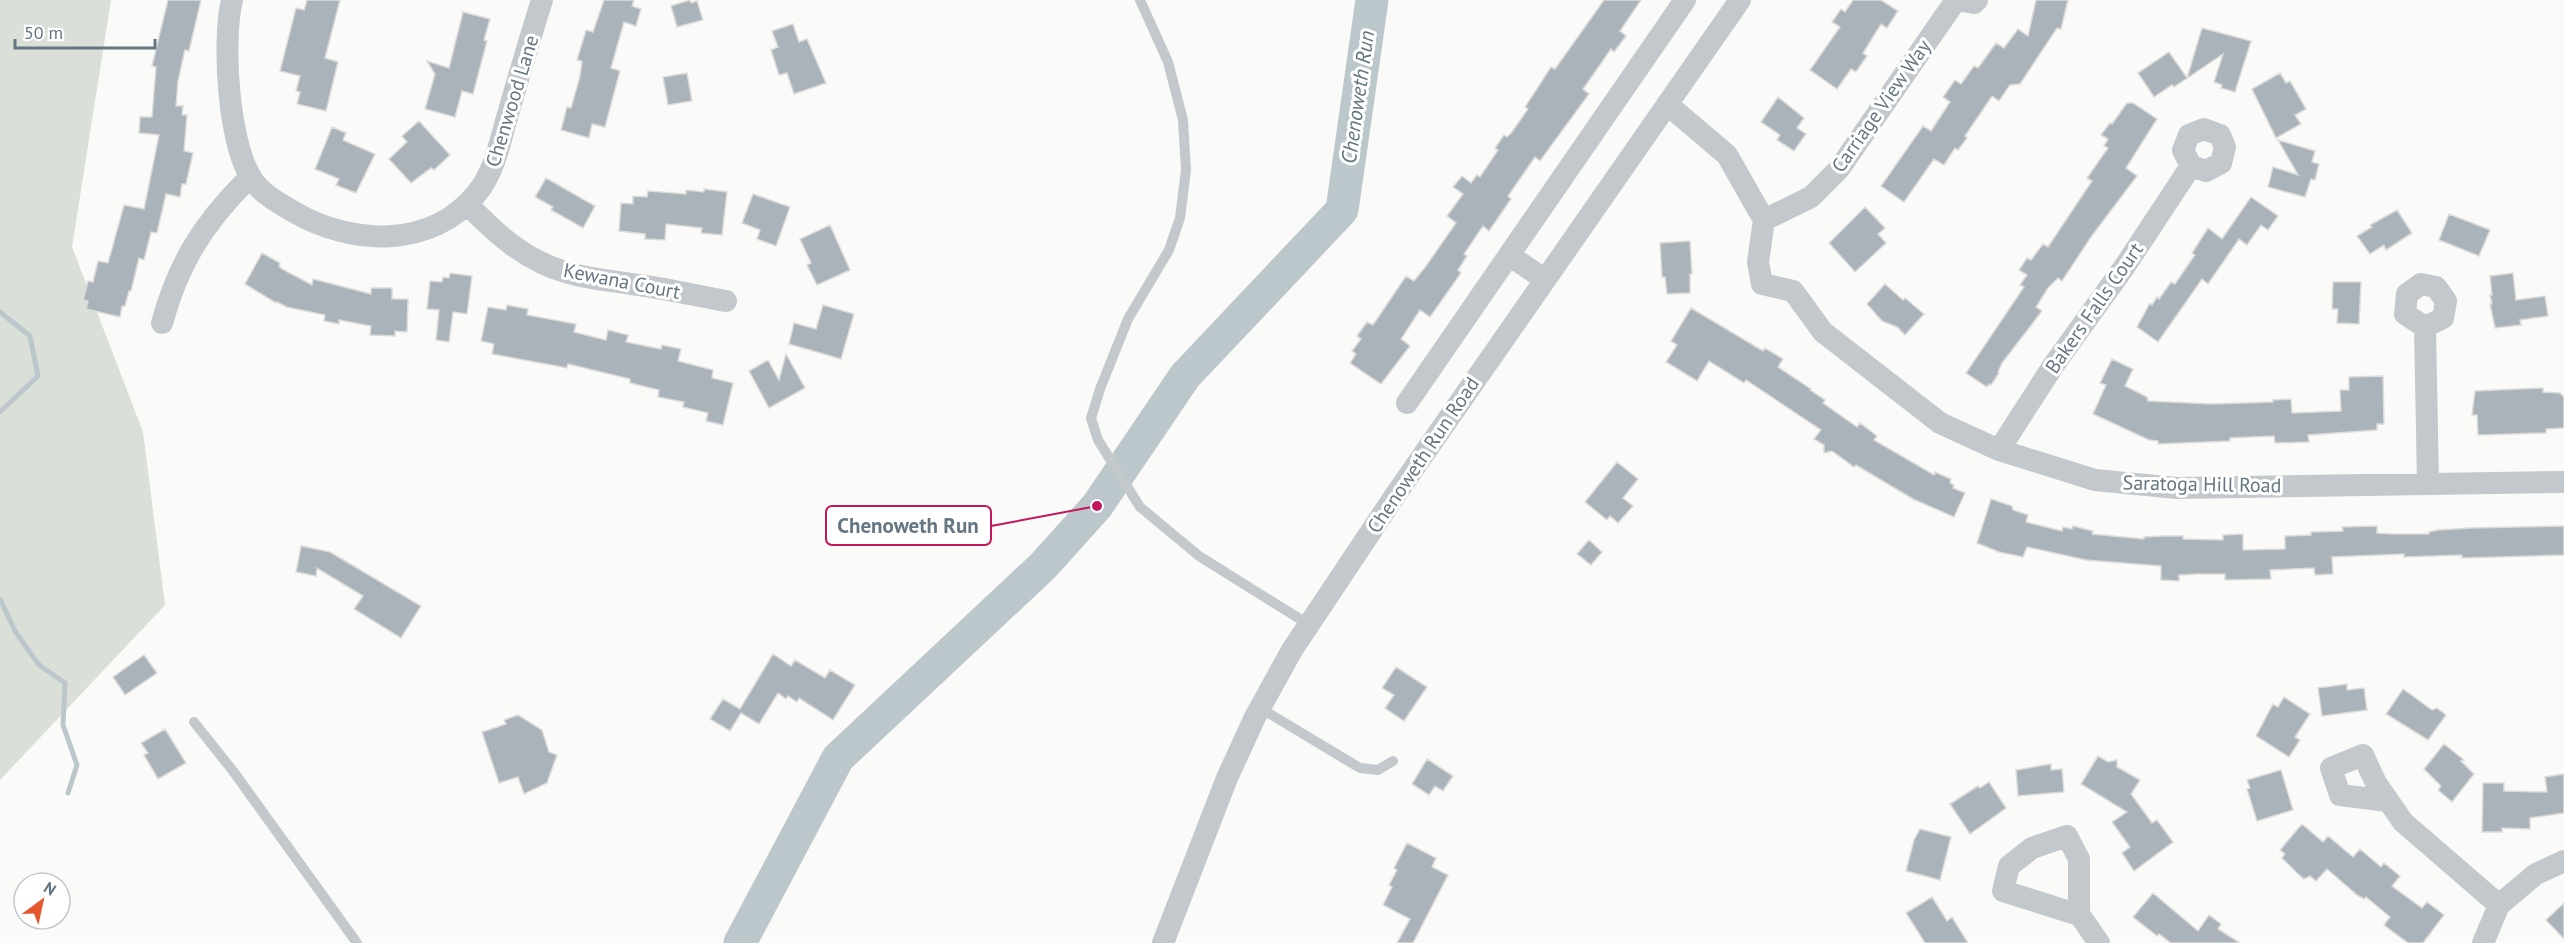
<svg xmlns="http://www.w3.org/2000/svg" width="2564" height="943" font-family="'PT Sans',sans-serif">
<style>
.green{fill:#dadfd7}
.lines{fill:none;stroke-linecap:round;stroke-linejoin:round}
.stream{stroke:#bbc7cb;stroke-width:5}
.river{stroke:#bbc7cb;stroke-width:33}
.building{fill:#aab3b9;stroke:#dcdcda;stroke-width:1.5}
.service{stroke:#c3c8cc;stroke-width:10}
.minor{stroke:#c3c8cc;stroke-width:22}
.labels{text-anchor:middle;stroke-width:6;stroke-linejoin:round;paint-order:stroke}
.street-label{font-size:20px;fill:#657683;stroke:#fff}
.water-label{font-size:21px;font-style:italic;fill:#60757c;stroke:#fff}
.leader{fill:none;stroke:#c2185b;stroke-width:2}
.callout-dot{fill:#c2185b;stroke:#fff;stroke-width:2}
.callout{fill:#fff;stroke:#c2185b;stroke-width:2}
.callout-label{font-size:21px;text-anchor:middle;font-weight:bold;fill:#657683}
</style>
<rect width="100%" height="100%" fill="#fafaf8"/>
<path class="green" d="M0,0h111l-39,247 71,185 22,173 -165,175z"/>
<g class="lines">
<path class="stream" d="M0,312l30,24 8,40 -38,36
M0,599l15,32 24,34 26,18 -2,42 14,40 -9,28"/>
<path class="river" d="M740,943l98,-185 205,-192 54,-60 88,-130 157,-166 30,-210"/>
</g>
<path class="building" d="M168,0h33l-12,51 -4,-1 -7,31 -2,25h7l-1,9h5l-3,36 9,2 -7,31h-4l-2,13 -14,-3 -9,39 -6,-1 -7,28 -5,-2 -8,33h-2l-4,15h-3l-2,11 -34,-8 2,-8 -5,-1 5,-19 5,1 5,-21 10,2 16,-58 20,4 15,-74 -20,-2 1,-16h12l4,-50 -4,-1z
M307,0h33l-15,58 13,4 -12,49 -29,-7 3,-12 -4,-1 4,-15 -20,-5 16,-63 8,2z
M604,0h30l-2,6 9,3 -5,17 -12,-4 -13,46 9,3 -15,56 -13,-3 -3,14 -28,-8 6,-23 4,1 9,-32 2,-15 -5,-1 9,-30 7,2z
M690,0l1,3 6,-2 6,19 -26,7 -6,-21z
M1604,0h37l-21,31 6,5 -12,16 -3,-3 -28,40 6,5 -49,67 -5,-4 -27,39 3,3 -22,32 -6,-5 -19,28 3,2 -9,14 3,3 -31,44 -10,-7 -19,29 9,7 -29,38 -31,-21 6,-9 -4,-3 9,-12 -4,-3 10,-14 6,3 33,-49 8,5 12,-15 30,-43 -9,-7 16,-22 -10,-7 9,-11 9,7 6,-8 3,2 18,-27 -3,-2 9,-13 3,2 5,-5 16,-23 -3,-2 26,-40 4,2z
M1853,0h28l17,11 -11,17 -6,-4 -18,29 4,3 -11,16 -5,-3 -14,20 -27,-19 30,-43 -8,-5 9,-13 4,3z
M2036,0h32l-7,29 -4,-1 -37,56 -10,1 -11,16 -7,-5 -27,40 2,2 -9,12 -3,-2 -11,17 -10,-6 -30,43 -23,-16 42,-60 8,5 19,-29 -7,-5 12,-17 6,4 13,-18 4,2 18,-25 8,5 14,-19 10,7z
M463,12l27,7 -6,21 3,1 -14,53 -11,-3 -7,26 -30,-8 10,-35 -8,-13 22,7z
M793,24l6,18 8,-3 19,44 -32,11 -7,-21 -8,2 -8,-25 7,-3 -6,-16z
M2202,28l49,13 -16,51 -14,-4 1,-3 -8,-3 9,-28 -49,33 -2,-2 -18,12 -16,-24 31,-21 18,26z
M687,73l5,28 -24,4 -5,-28z
M2280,73l6,10 4,-2 16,28 -11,6 6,9 -25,14 -24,-49z
M1778,97l26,21 -7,10 9,6 -12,17 -17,-11 3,-5 -19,-13z
M2127,103h6l24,16 -31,49 11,8 -46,61 -29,44 -4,-3 -10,10 -12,19 6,4 -40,52 -4,9 1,1 -8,12 -2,-1 -2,3 -21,-14 58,-86 -4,-2 7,-10 -8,-5 8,-12 4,2 12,-16 5,3 44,-66 -5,-3 21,-30 -4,-2 4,-7 -7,-4 9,-12 2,1z
M419,121l31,34 -16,15 -3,-2 -20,15 -22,-24 18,-17 -5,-6z
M332,127l14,6 -3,7 32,14 -19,39 -20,-8 3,-6 -24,-10z
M2278,140l37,11 -3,11 7,2 -4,16 -4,-1 -6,18 -37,-10 5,-20 25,8z
M546,178l49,28 -12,22 -32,-18 2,-3 -18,-10z
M704,189l23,3 -5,43 -21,-2 1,-5 -36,-4 -1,16 -20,-1v-5l-26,-3 2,-28 12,1v-8l14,1 1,-6 38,3v-4l18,2z
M753,194l37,13 -14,39 -19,-7 3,-9 -18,-7z
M2251,197l27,19 -10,14 -7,-5 -14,20 -8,-6 -31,45 -6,-5 -44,63 -21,-15 13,-24 2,2 5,-8 2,2 12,-17 4,2 20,-29 -3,-2 16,-25 14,11z
M1865,207l20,21 -7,6 8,9 -31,29 -26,-29z
M2397,210l15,23 -26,17 -2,-5 -14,9 -13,-18 15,-9 -2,-2z
M2449,214l41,16 -11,26 -40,-16z
M830,225l20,45 -33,15 -10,-20 4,-2 -11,-24z
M1690,241l2,33h-2v19l-23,1 -2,-17h-3l-2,-34z
M262,253l18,10 -1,3 3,3 30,16 1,-6 58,15v-6h21v11h16l-1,33 -12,-1v5l-25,-1 1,-9 -32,-6v4l-15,-3 1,-6 -38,-8 -10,-5 -1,1 -31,-19z
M450,273l22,3 -5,38 -14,-2 -4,30 -13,-2 3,-30 -12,-1 3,-28 12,1 1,-5 6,1z
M2513,273l3,27 29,-4 3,20 -28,4 1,5 -26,3 -5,-24h2l-2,-9h2l-2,-19z
M2333,282h28l-2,42 -22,-1 1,-14h-6z
M1885,284l18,16 2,-2 19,16 -19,21 -8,-8 -15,-6 -15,-17z
M507,305l21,4 -1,6 49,9 -2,8 32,8 2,-10 20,5 -2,7 35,7 1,-4 19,4 -3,12 35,9 -1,8 21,5 -10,42 -17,-4 2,-8 -25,-6 1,-5 -26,-5 1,-7 -29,-7v-4l-62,-15 -1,4 -75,-14 2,-10 -13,-3 7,-34 18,3z
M823,305l31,9 -13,45 -52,-15 5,-21 22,6z
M1691,308l72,43 2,-3 18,11 -5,8 33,22 -1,1 15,10 -2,3 34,24 3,-4 17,13 -3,4 60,35 1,-3 16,7 -1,4 4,2 -1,3 12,5 -11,24 -41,-18 -57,-34 -2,2 -22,-16 -8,2v-8l-10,-6 7,-9 -75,-50 -2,3 -35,-22 -12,20 -31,-19 11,-17 -6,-4z
M786,354l19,34 -36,20 -20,-37 19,-11 11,20z
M2112,359l21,10 -8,17 22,11 1,4 64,3 61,-2v-2l18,-1 1,14 49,-2 -1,-21h9v-13l34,-1 1,48h-7v6l-69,5 1,7 -34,1 -1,-7 -44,2v3l-72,3v-3l-9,-1 -56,-26 13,-29 -6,-2z
M2543,388v4l17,1 4,4v31l-18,1v4l-68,2 -1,-20h-5l3,-24z
M1617,462l21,17 -15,19 10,8 -15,17 -8,-7 -3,4 -22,-18z
M1991,499l21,7 1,4 15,5 -2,7 36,9 1,-4 9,2 1,-3 20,5 -1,3 52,5v-2l18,-1h21v3l40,1v-5l20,-1v16l42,-1v-13l26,-1v-3l32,-1 -1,-4 35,-1v7l16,1h36v-2l9,-2 32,-2 94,-2v29l-102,3v-3l-58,2v-3l-72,3 1,17 -18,1 -1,-7 -44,2 1,9 -46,1v-6h-26l-20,1v6l-18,-1v-14l-75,-6 -59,-13 -4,10 -24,-5 -22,-9z
M1589,540l13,12 -11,13 -14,-11z
M301,546l29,6 91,54 -20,32 -47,-29 9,-13 -46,-28 -1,8 -20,-4z
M773,654l18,12 4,-6 30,18 5,-8 25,15 -22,35 -34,-22 -2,4 -9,-6 -2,3 -8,-6 -19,31 -18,-11 -11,18 -20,-12 13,-20 17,10z
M144,655l13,18 -32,22 -12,-18z
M1396,667l31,20 -23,34 -19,-13 9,-13 -12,-7z
M2347,684v6l17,-2 3,22 -45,6 -4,-28z
M2403,689l29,21 5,-2 9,7 -18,25 -42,-26z
M2284,697l26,17 -15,23 5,3 -11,17 -33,-21 17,-32 5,3z
M518,715l24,15 7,22 8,3 -10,28 -23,11 -6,-17 -19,6 -17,-51 24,-8 -2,-4z
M165,729l21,34 -28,16 -14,-24 4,-2 -7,-10z
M2444,744l20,16 -3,1 13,13 -22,28 -14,-12 3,-4 -17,-17z
M2098,756l10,6 9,-2v7l23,13 -9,14 21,29 5,-3 16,22 -39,29 -12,-18 8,-6 -18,-25 15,-10 -46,-28z
M1427,759l26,17 -10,15 -8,-5 -6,9 -17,-11z
M2051,764v6l11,-1 2,23 -46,4 -2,-26z
M2281,770l12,40 -36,11 -10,-32 3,-1 -3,-8z
M2564,774v39l-34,5v11l-28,-1v4h-20l1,-49h21v8l43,1 -2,-15z
M1989,782l17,26 -36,26 -20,-30 28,-18 2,2z
M2302,824l21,18 5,-6 25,21 7,-8 21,18 3,-4 16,13 -8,10 30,22 5,-6 17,13 -21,28h-15l-24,-18 6,-8 -24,-20 -2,2 -7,-4 -30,-26 -11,12 -6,-5 -6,3 -8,-7 -14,-14 3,-4 -5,-4z
M1920,829l31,8 -11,43 -34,-9 8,-31z
M1407,843l29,15 -4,9 16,8 -35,68h-16l13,-24 -27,-14 9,-18 -3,-2 8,-15 -3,-2z
M2153,893l45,38 11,-16 12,9 -3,5 22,14h-69l-12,-9 -2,2 -24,-19z
M1932,897l15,24 5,-4 16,26h-43l-19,-30z
M2564,903v36l-18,-19z"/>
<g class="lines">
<path class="service" d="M1140,0l28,62 15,58 3,50 -6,48 -11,32 -41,69 -28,70 -9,29 7,22 42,67 59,49 109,68
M1260,708l100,60 18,2 15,-9
M194,722l39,49 124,172"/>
<path class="minor" d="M232,0c-10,42 -4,147 22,182 10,13 26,22 40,30 57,33 137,38 183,-19 18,-22 23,-52 31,-79 11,-38 22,-76 34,-114
M1956,0l18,3 3,-3
M1667,104l60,51 37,65 -6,42 4,22 31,7 30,41 117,91 59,27 96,30 82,8 387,-6
M467,204c23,23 45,45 75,59 29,14 58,16 89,21 32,4 63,11 95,17
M1764,220l47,-23 28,-28 117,-169
M1509,255l35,24
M162,323c16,-59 41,-99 84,-142h7
M2425,327l-20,-13 2,-20 14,-10 15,3 10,14 -3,17 -18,9 3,156
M1407,403l278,-403
M1999,450l54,-84 72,-100 66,-100 15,5 15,-8 4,-16 -5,-12 -16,-6 -15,6 -6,15 8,16
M2388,801l-48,-6 -9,-27 32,-13 13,28 27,39 96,83
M2079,915l-76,-24 6,-25 23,-18 35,-12 12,23v55l20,29
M1163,943l64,-165 28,-61 37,-67 104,-156 344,-494
M2483,943l16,-38 37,-31 28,-13"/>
</g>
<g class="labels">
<g class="street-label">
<text transform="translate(512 101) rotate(-73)" y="7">Chenwood Lane</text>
<text transform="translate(1881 106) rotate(-55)" y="7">Carriage View Way</text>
<text transform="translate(622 281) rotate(11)" y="7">Kewana Court</text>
<text transform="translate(2094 308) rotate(-55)" y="7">Bakers Falls Court</text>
<text transform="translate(1423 455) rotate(-56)" y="7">Chenoweth Run Road</text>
<text transform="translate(2202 484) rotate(1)" y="7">Saratoga Hill Road</text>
</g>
<g class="water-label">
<text transform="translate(1358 97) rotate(-82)" y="7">Chenoweth Run</text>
</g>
</g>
<path class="leader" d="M1097 506L991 526"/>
<circle class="callout-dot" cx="1097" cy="506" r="6"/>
<rect class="callout" x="826" y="506" width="165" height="39" rx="6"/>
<g class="callout-label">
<text x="908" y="533">Chenoweth Run</text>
</g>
<g transform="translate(42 901) rotate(33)"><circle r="28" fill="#ffffff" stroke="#c1c8cd" stroke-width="1.5"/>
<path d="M0-4.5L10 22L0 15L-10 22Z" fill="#e4572e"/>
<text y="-9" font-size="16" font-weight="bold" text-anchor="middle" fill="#657683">N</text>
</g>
<path d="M15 39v9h140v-9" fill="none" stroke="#657683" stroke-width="3"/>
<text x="24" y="39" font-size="18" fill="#657683" stroke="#ffffff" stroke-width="4.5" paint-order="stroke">50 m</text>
</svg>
